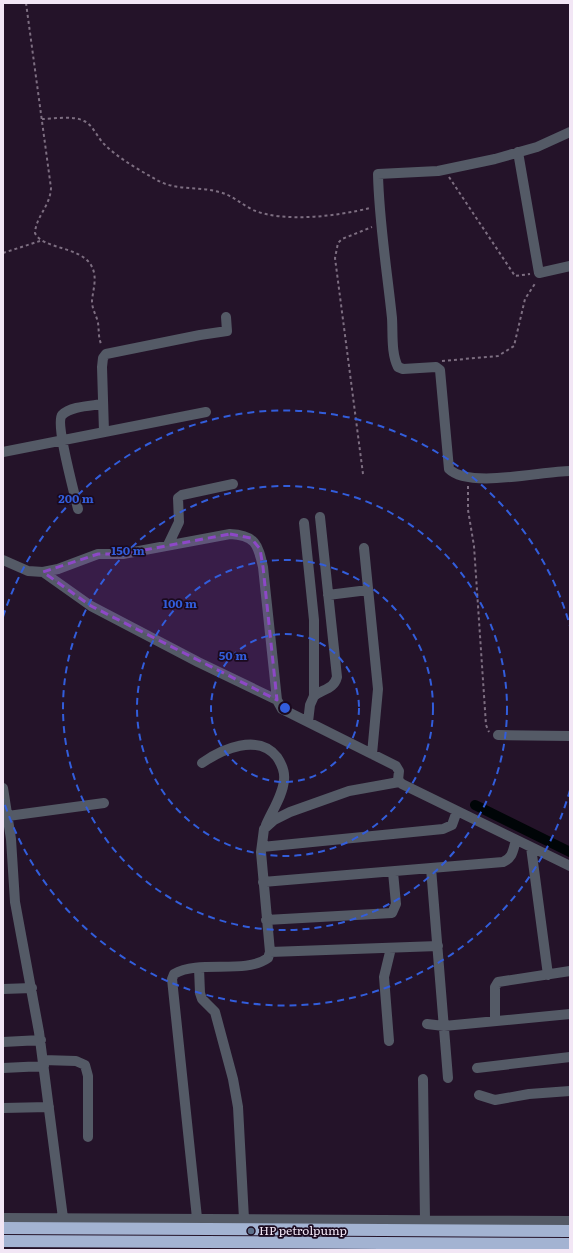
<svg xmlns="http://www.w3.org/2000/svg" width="573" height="1253" font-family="Literata,serif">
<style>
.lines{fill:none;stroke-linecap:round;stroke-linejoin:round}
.canal{stroke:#000507;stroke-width:10}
.path{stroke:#7d6e81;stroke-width:2;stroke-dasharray:3 3;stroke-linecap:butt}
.minor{stroke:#545a66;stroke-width:10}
.highway-bridge{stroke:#a3b3d2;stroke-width:12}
.marked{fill:#8d48c7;fill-opacity:0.2;stroke:#8d48c7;stroke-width:3;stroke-dasharray:8 5;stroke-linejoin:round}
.ring{fill:none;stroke:#325ddb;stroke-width:2;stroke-dasharray:7 5}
.service-dot{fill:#5c6f8a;stroke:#1b0a1f;stroke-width:1.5}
.labels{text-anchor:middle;stroke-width:3.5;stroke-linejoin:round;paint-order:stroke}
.poi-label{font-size:12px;fill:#f2e6f5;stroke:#1b0a1f;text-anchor:start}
.centre{fill:#325ddb;stroke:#1b0a1f;stroke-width:2}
.ring-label{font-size:12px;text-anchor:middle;font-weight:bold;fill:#325ddb;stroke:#1b0a1f;stroke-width:3.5;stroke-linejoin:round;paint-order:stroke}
</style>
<rect width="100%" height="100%" fill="#241329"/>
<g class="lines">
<path class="canal" d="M475,805l95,47"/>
<path class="path" d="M26,3l25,185c-1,19 -15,28 -16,45 7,16 44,13 56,32 7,12 2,24 1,36 0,7 3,12 5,18 3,9 0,17 5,27
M42,119c12,0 31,-4 42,2 9,4 13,16 20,23 14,14 35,26 53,36 19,11 41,6 62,12 13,3 22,12 34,18 31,13 85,6 117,-2
M449,177l66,99 15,-2
M3,253l37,-12
M442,361l56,-5 16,-10 11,-47 11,-17
M363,474l-28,-216 3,-15 4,-4 30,-12
M468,486v24l6,36 12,179 3,7"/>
<path class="minor" d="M570,132l-33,15 -42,12 -57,12 -60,3c1,48 9,96 14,144 1,16 -1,35 6,49l5,2 33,-2 4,3 9,99c20,20 93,2 121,2
M518,152l21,121 31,-7
M104,432l-2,-65 1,-9 3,-4 94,-19 27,-4 -1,-14
M3,452l203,-40
M78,509c-3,-14 -23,-86 -16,-94 9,-9 29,-9 41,-11
M304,523l10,97v76
M168,545l11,-23 -1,-24 4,-3 51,-11
M364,548l14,141 -6,65
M3,560l25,11 15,1 15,-3 40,-15h25l107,-20c25,1 28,10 33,33l14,133 5,9 114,57 3,5 -1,9 4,4 168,82
M43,572l48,34 107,56 79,38
M328,595l40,-5
M308,722l2,-17 4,-9c9,-7 20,-7 23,-19l-17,-160
M498,735l72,1
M202,763c20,-14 56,-30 75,-6 4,6 8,15 7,23 -1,15 -12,31 -18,45
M3,788l8,51 4,63 24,130 24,186
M8,816l96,-13
M262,847l181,-18 9,-4 5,-14
M531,847l17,128
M431,868l17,210
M263,882l240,-20c10,-4 10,-12 13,-22
M266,920l126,-7 4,-9 -3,-32
M270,952l168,-6
M199,968l1,25 2,6 13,13 18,67 5,28 6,112
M3,989l29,-1
M495,1021v-34l3,-5 72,-11
M427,1024l17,2 126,-12
M389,1041l-5,-64 7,-29
M3,1042l38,-2
M43,1060l33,1 9,4 3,11v61
M3,1068l41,-2
M477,1068l93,-11
M423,1079l2,141
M479,1095l16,5 34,-6 41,-3
M3,1108l46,-1
M3,1218l567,3
M197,1218l-25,-239 2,-5c26,-15 70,1 94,-16l2,-6 -9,-100 3,-23 10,-9 16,-8 59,-21 50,-9"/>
<path class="highway-bridge" d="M3,1228l567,3
M3,1241l567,3"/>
</g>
<path class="marked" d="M230,534l21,4 9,11 3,18 14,133 -186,-94 -48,-34 55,-18h25z"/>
<g class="ring">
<circle cx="285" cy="708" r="74"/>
<circle cx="285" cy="708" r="148"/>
<circle cx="285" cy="708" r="222"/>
<path d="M570 790A296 296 0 0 1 3 799M3 617A296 296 0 0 1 570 626"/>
</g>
<circle class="service-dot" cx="251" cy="1231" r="4"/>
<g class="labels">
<g class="poi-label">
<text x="259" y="1235">HP petrolpump</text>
</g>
</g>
<circle cx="285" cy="708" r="6" class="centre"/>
<g class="ring-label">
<text x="76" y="503">200 m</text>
<text x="128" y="555">150 m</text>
<text x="180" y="608">100 m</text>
<text x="233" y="660">50 m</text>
</g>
<rect width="573" height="1253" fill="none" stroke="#f2e6f5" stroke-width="8"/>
</svg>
